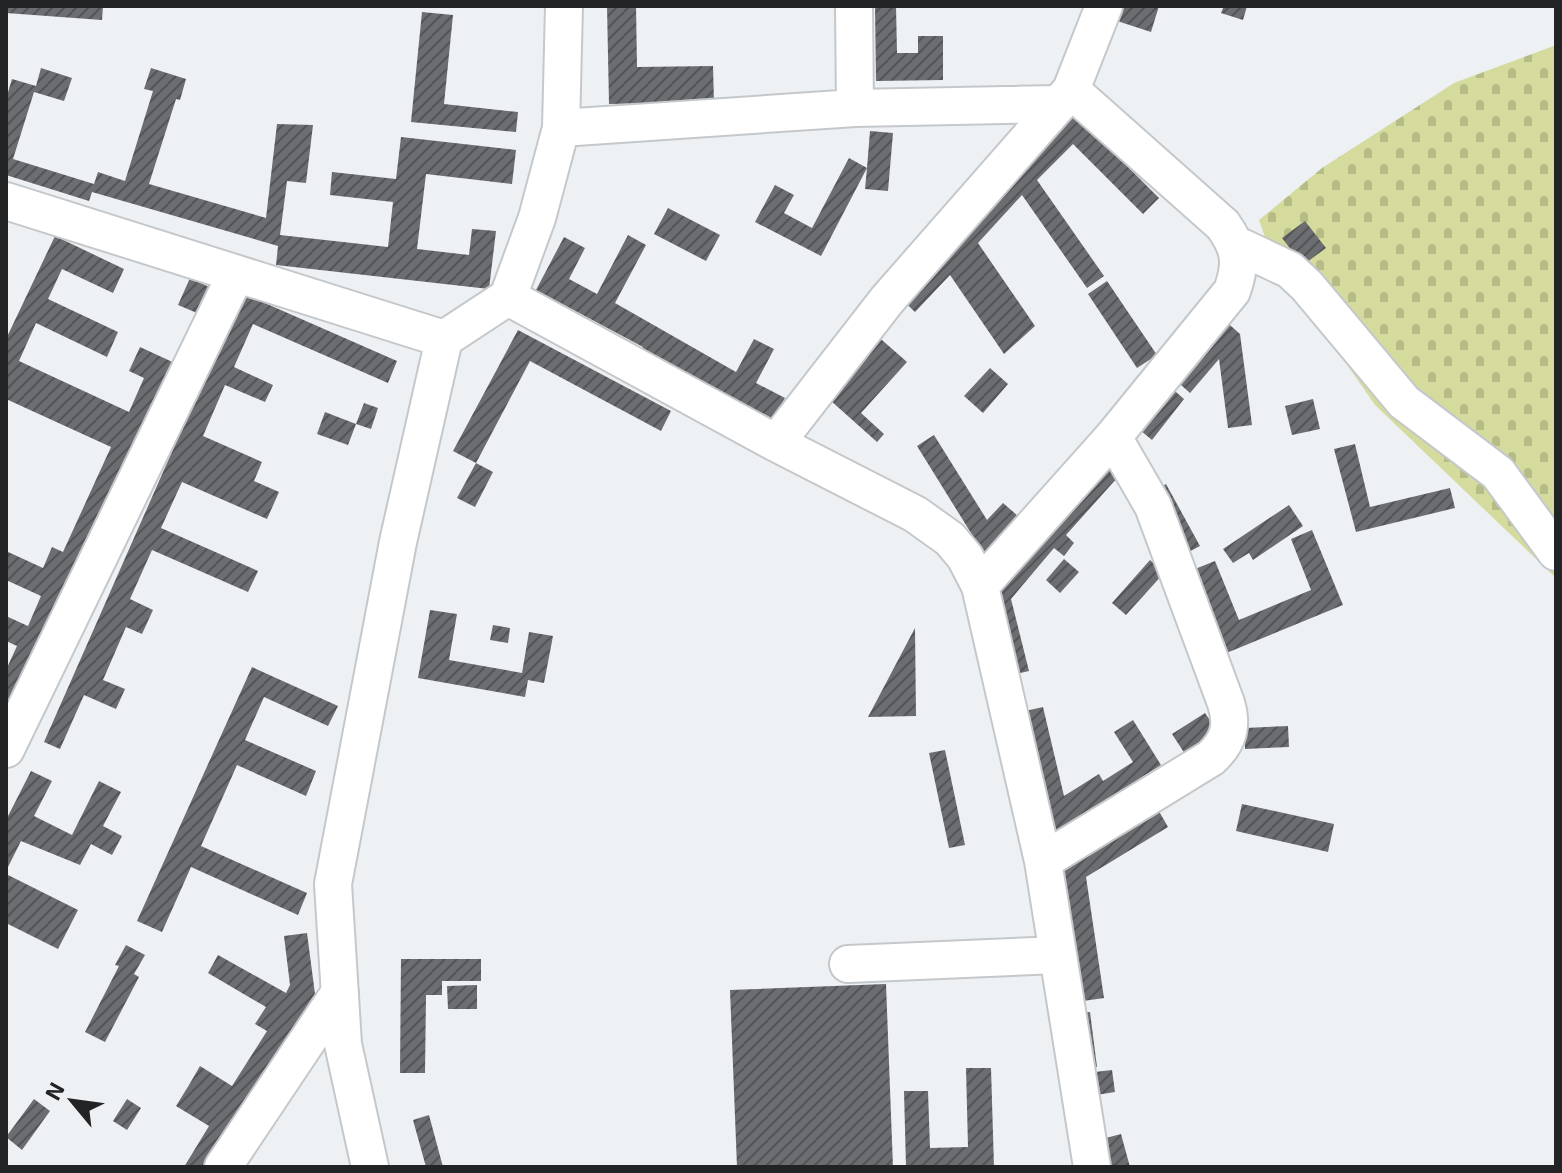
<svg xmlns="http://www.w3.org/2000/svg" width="1562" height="1173" font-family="'Exo 2',sans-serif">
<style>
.cemetery{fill:url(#cemetery-stones)}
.building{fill:url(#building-hatch)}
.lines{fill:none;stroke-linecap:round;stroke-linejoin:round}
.minor-casing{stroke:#c5c8cb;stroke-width:40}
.minor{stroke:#fff;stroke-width:36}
</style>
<defs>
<pattern id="cemetery-stones" width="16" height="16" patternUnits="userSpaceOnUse" patternTransform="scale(2)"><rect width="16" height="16" fill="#d5db9c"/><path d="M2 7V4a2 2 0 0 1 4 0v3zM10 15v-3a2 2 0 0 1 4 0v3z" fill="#b7bc86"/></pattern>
<pattern id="building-hatch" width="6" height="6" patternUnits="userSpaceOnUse" patternTransform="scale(2)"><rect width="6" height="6" fill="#6b6d70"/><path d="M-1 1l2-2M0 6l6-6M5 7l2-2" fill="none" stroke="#535457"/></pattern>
</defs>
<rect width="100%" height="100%" fill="#eef1f4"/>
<path class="cemetery" d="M1556,45v533l-181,-173 -103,-148 -13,-37 63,-52 132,-85z"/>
<path class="building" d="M6,6h97l-1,14 -96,-7z
M607,6h29l1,61 76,-1 1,36 -105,2z
M875,6h21l1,47h21v-17h25v44l-67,1z
M1112,6h47l-8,26 -43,-14z
M1224,6h23l-4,14 -22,-7z
M422,12l31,3 -9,89 74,8 -2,20 -105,-10z
M41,68l31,10 -8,23 -30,-9 -21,67 81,25 4,-12 27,9 28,-90 -9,-2 7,-21 35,11 -6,21 -4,-1 -27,85 117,34 11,-94 36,1 -7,58 -19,-2 -7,54 108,12 5,-45 -63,-7 2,-23 64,7 5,-42 115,13 -4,34 -86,-10 -9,75 52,6 3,-26 24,2 -7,58 -213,-24 2,-19 -186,-54 -3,9 -83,-26v-76l6,-20 24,7z
M1069,108l90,90 -16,16 -70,-70 -36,36 67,96 -17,12 -65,-93 -44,48 57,83 -31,28 -54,-79 -35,37 -19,-18z
M870,131l23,2 -5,58 -23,-2 2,-21 -46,88 -66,-34 20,-37 19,10 -10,18 28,15 37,-70 18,10z
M668,208l52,27 -14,26 -52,-27z
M1305,221l21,27 -23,17 -21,-27z
M628,235l18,10 -31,58 121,69 18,-33 20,10 -18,34 29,15 -13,24 -134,-66 5,-9 -107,-57 28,-53 21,11 -16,31 28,15z
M55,236l69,33 -11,24 -51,-24 -14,30 70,33 -11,25 -71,-34 -17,38 110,51 15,-34 -15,-7 11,-24 39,18 -173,374v-69l11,-24 -11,-5v-25l22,10 13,-30 -35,-16v-29l37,17 9,-21 11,5 48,-105 -105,-48v-60z
M190,278l19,9 -12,26 -19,-8z
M1107,281l50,74 -20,13 -49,-74z
M242,293l155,68 -9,22 -135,-59 -19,43 39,18 -8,17 -40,-17 -22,51 59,26 -8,19 25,11 -12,27 -85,-37 -21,46 97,43 -10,21 -96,-42 -22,49 23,11 -11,24 -16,-7 -23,53 22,9 -9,20 -32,-14 -24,54 -16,-7z
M1222,318l18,16 12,91 -24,3 -9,-69 -29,34 -18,-16z
M518,330l153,81 -10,20 -131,-70 -54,102 -23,-12z
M874,333l33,29 -46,51 23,21 -7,8 -56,-50z
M990,368l18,16 -25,29 -19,-17z
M1168,385l16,14 -32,41 -18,-15z
M1313,399l7,30 -28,6 -7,-29z
M364,403l14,5 -7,21 -15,-5 -8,21 -31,-11 8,-22 31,12z
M934,435l53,85 16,-17 15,13 -34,38 -67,-108z
M1355,444l15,63 80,-19 5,20 -99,24 -22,-83z
M476,463l17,9 -18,35 -18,-9z
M1105,465l13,12 -52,58 8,8 -10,13 -10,-8 -43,51 18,72 -17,4 -20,-84z
M1166,484l34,62 -15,8 -34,-61z
M1289,505l14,21 -50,34 -4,-7 -16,10 -10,-14z
M1312,530l31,75 -119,49 -34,-83 25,-10 24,59 72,-30 -20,-51z
M1064,559l15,13 -19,21 -14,-13z
M1150,560l14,13 -38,42 -14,-12z
M430,610l27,4 -8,46 73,13 7,-41 24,4 -9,47 -16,-3 -3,17 -107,-19z
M493,625l17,3 -2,15 -18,-3z
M915,628l1,88 -48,1z
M252,667l86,39 -10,20 -64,-29 -19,43 71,31 -10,25 -69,-31 -36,81 106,47 -9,22 -107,-48 -29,65 -25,-11z
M1043,707l21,89 35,-22 4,7 30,-19 -19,-30 19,-12 28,45 -111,71 -29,-124z
M1205,713l13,19 -33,22 -13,-20z
M1288,726l1,21 -44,2v-21z
M945,750l20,95 -16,3 -20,-95z
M31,771l21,10 -18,35 38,19 27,-54 22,11 -18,34 19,10 -10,19 -21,-11 -11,21 -59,-24 -15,30v-51z
M1242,804l92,20 -6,28 -92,-21z
M1156,806l12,21 -82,50 18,121 -28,4 -19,-135z
M6,874l72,36 -20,39 -52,-26z
M307,933l8,61 -105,173h-26l25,-41 -33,-20 13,-21 11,-19 32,20 35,-55 -12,-7 11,-17 -58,-34 10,-18 68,38 4,-8 -6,-49z
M126,945l19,10 -11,19 5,3 -34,65 -20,-10 34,-66 -4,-1z
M401,959h80v22h-39v14h-16l-1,78h-25z
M886,984l7,183h-156l-7,-177z
M477,985v24h-29l-1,-23z
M1090,1012l7,55 -11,2 -8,-55z
M966,1068h25l3,99h-88l-2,-76h24l2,57 38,-1z
M1112,1070l3,22 -25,4 -4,-23z
M34,1099l16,12 -28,39 -16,-13z
M127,1099l14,9 -14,22 -14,-9z
M429,1115l14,52h-17l-13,-47z
M1121,1134l9,33h-21l-7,-28z"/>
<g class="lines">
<g class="minor-casing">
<path id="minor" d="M854,6l1,102
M561,128l294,-20 204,-4
M6,201l438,138
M1237,245l53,25 17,16 97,116 94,71 58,79
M508,297l268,146 139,71 35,25 15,18 15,29 63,275 49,306
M776,443l111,-143 184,-210 33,-84
M980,586l133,-149 119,-146c10,-28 8,-42 -9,-66l-152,-135
M6,749l230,-475
M1043,861l168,-103c18,-17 22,-32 15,-55l-73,-197 -40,-69
M848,964l210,-9
M223,1167l117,-175
M370,1167l-27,-123 -10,-160 65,-342 46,-203 64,-42 29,-79 24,-90 3,-122"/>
</g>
<use href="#minor" class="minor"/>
</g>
<rect width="1562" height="1173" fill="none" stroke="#222324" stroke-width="16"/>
<g transform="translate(72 1101) rotate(299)" stroke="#eef1f4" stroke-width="6" paint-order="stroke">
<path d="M0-6L14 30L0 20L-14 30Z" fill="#222324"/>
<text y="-12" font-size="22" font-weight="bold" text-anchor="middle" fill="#222324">N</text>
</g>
</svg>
